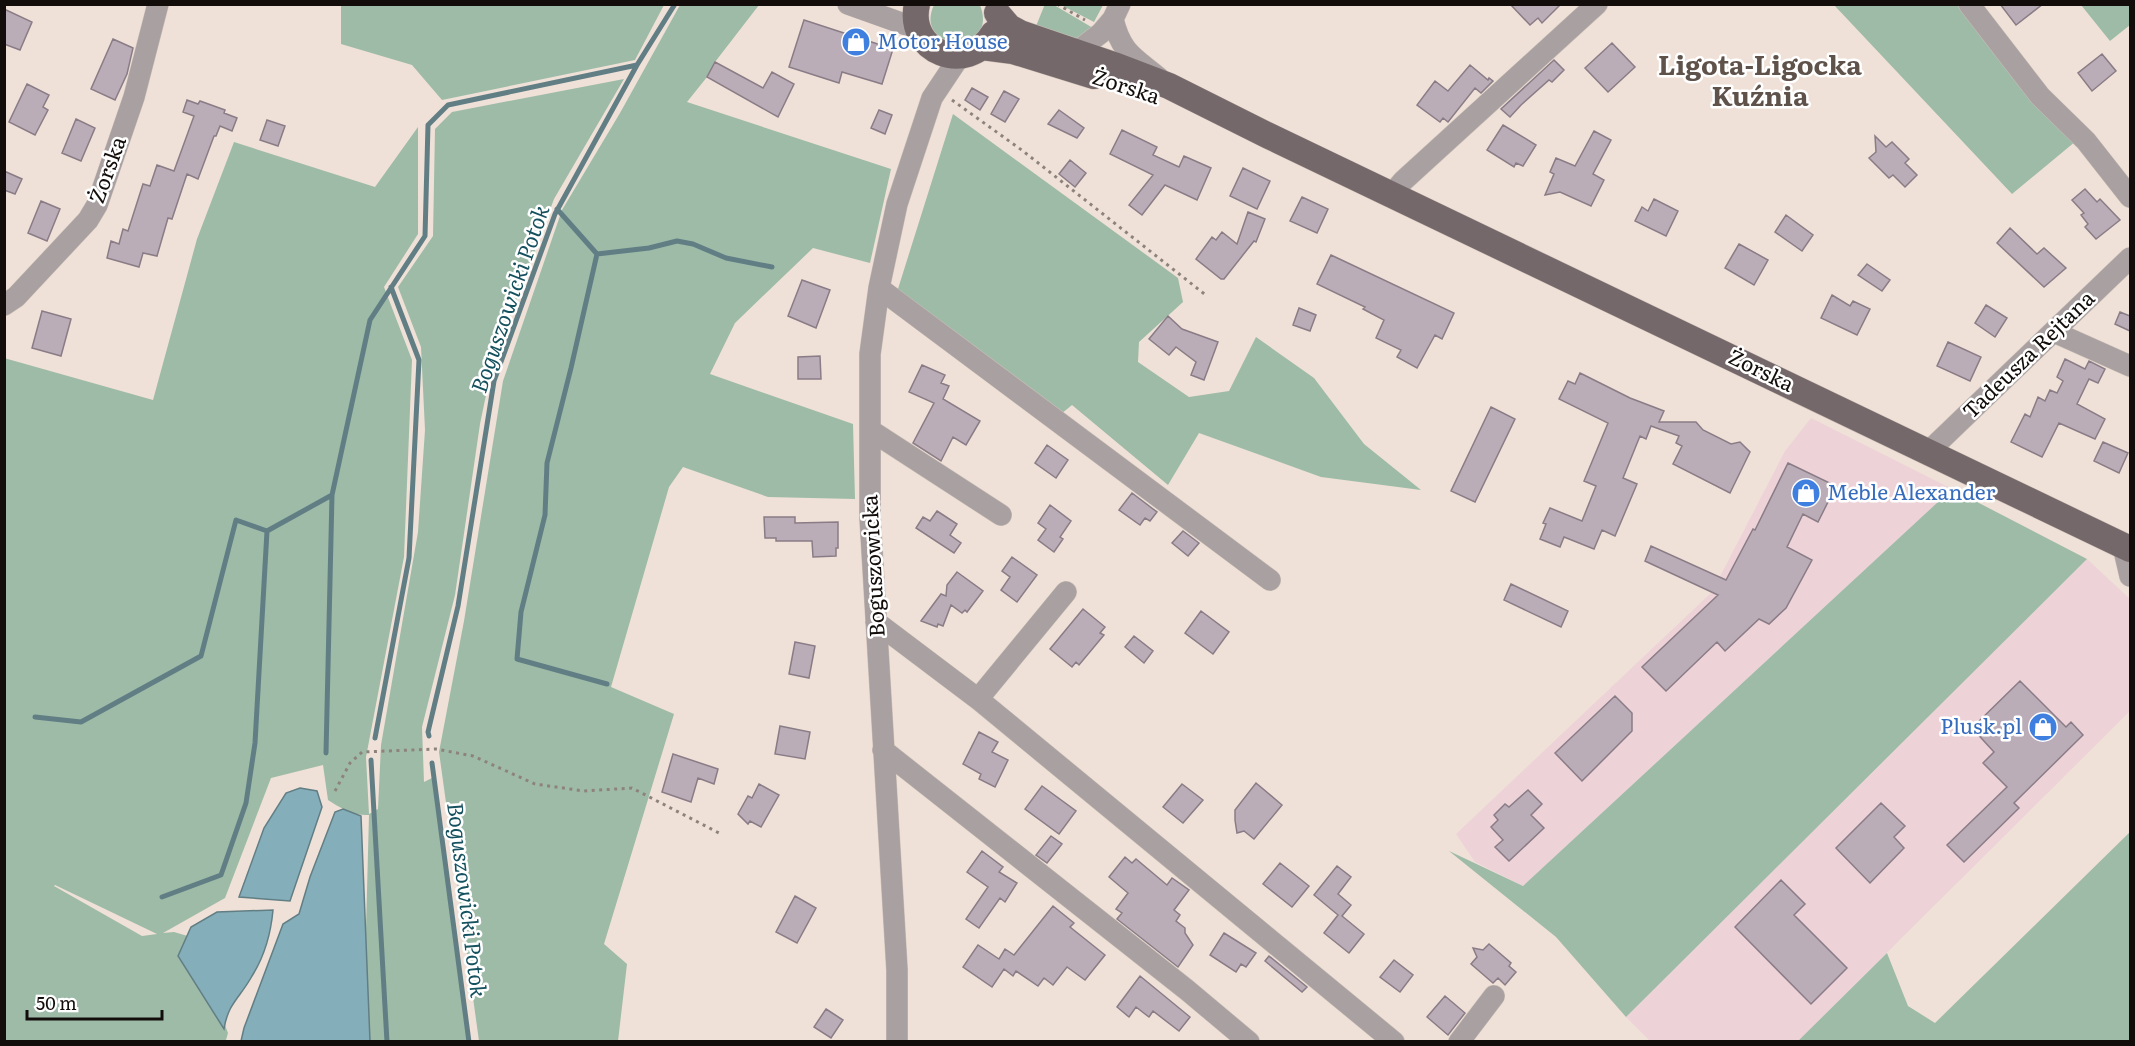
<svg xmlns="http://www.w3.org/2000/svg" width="2135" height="1046" font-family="Literata,serif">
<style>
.commercial{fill:#edd2d7}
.green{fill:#9ebba8;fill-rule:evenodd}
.water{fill:#84aeba;stroke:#627e85;stroke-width:1.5}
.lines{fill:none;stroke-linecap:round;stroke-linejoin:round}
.stream{stroke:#627e85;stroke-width:5}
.building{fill:#bbadb7;stroke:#8a7c86;stroke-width:1.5}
.minor-casing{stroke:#ccbfb6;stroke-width:22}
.major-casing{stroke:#ccbfb6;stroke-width:27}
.path{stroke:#8d837c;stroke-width:3;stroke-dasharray:3 4.5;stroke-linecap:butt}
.minor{stroke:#a8a0a1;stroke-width:21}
.major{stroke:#75686a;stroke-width:26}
.labels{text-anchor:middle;stroke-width:5;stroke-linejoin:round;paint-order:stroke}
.shop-label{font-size:21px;fill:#366cbe;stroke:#fff;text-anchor:start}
.street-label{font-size:21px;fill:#120d0a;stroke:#fff}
.water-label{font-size:22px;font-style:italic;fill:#15515e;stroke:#fff}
.district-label{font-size:27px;font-weight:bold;fill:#5e524a;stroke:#fff}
</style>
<rect width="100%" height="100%" fill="#efe1d7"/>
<path class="commercial" d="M1811,418l141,71 -429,397 -48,-24 -19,-28 256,-242 73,-141z
M2087,559l43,40v112l-332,330h-148l-24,-24z"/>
<path class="green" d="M1045,4l9,1 39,23 -20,12 -39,-9z
M341,5v-1l323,1 -29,55 -193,40 -30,-35 -71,-21z
M680,5h79l-44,57 -8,15 -20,25 204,67 -21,94 -57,-15 -78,75 -25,51 143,50 2,75 -87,-2 -85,-30 -14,20 -58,200 63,27 -70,230 23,20 -9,77h-139l-40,-289 25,-131 39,-240 59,-171 58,-97z
M934,5h46c20,52 -68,47 -46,0z
M1061,5h42l-9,17z
M1834,5h127l115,136 -64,53z
M2081,5h49v20l-20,16z
M624,79l-70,120 -62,167 -12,58 -25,171 -33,132 2,55 10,-5 35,264h-106l6,-226c-15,1 -29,-7 -41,-15l-5,-35 -52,13 -46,120 -62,35 11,-1 17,5 37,96 -2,7 2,1h-223l-1,-683 149,42 44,-161 37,-97 141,45 43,-60v107l-34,53 28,73 -8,197 -38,200 3,57 9,-5 3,-64 37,-213 7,-102 -4,-83 -23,-60 35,-51 2,-107 17,-17zM54,886l1,-1 102,49 -15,2z
M953,114l225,164 5,24 -44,40 -1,20 51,35 40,-6 27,-54 58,41 50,66 57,46 -100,-13 -122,-44 -31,52 -96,-80 -11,9 -164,-122z
M1952,489l135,70 -461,458 -70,-80 -107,-86 74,35z
M2130,832v209h-332l89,-88 21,53 27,17z"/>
<path class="water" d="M300,788l17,3 5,16 -32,94 -51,-4 25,-69 22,-35z
M343,809l18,7 9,225h-129l3,-13 39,-104 16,-10 11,-37 25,-65z
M273,910c-2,22 -9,47 -21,66 -12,22 -24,27 -28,53l-46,-73 13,-29 26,-15z"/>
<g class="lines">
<path class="stream" d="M557,209l40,45 -26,114 -24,95 -2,52 -24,97 -4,47 90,25
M597,254l52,-6 28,-7 16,3 33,14 46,9
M35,717l46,5 120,-66 35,-136 31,11 65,-36 38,-175 55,-84 3,-111 20,-20 189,-40
M429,736l-1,-4 30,-126 36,-225 61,-167 82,-149 38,-61
M375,738l34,-180 10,-198 -28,-73
M326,753l6,-258
M371,760l16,282
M432,763l37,279
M162,897l59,-22 25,-72 9,-60 12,-212"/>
</g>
<path class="building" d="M1510,4h51l-19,19 -4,-5 -8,7z
M2000,4h43l-27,21z
M4,9l28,13 -12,28 -16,-6z
M804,20l89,29 -11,35 -40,-12 -3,11 -50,-16z
M113,39l20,9 -6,26 -12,26 -24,-11z
M1612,43l23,24 -27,25 -23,-24z
M2102,54l14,17 -24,20 -14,-18z
M1554,60l10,10 -12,12 -3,-2 -28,25 -11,12 -9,-8z
M715,62l48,26 9,-16 22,12 -16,33 -71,-40z
M1470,65l18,15 1,-2 4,3 -12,12 -6,-5 -27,34 -5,-4 -3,4 -23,-17 18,-24 13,10z
M27,84l22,11 -6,12 5,3 -13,25 -26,-13z
M972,88l16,9 -8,13 -15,-10z
M1004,91l15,8 -14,23 -14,-8z
M187,100l11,4 2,-3 25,9 -1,3 13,5 -5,13 -12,-5 -4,10h-2l-16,43 -11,-5 -15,45 -4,-1 -11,38 -14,-3 -4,14 -32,-9 4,-17 8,3 4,-15 5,2 15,-47 7,2 7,-21 17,6 20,-55 -11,-4z
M879,110l13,5 -7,19 -14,-6z
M1059,110l25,18 -7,10 -29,-14z
M76,119l19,9 -14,33 -19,-8z
M267,120l18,6 -7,20 -18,-6z
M1503,125l33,20 -13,21 -7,-3 -2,4 -27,-17z
M1122,130l35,17 -4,8 26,12 5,-11 27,12 -14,32 -32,-15 -23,30 -13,-10 24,-30 -43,-21z
M1594,131l17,9 -18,34 11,6 -13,26 -31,-14 -15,3 9,-21 -4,-2 6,-14 19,8z
M1875,136l11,11 6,-5 17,17 -4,4 12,12 -12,12 -12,-12 -4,3 -20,-20 7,-6z
M1070,160l16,13 -11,14 -16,-13z
M1243,168l27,13 -13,28 -27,-13z
M4,171l18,8 -7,15 -11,-4z
M2085,189l12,13 3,-3 20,21 -24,19 -11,-12 3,-3 -7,-9 3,-2 -12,-13z
M1302,197l26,12 -11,24 -27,-12z
M1654,199l24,12 -12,25 -31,-15 7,-14 6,4z
M41,201l19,8 -13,32 -19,-8z
M1248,212l17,7 -9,23 -2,-1 -30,38h-3l-25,-20 16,-22 4,3 6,-8 15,12z
M1786,215l27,20 -11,16 -27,-19z
M2010,228l27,26 7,-6 22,20 -22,19 -47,-44z
M1739,244l29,16 -14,25 -29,-17z
M1331,255l123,58 -12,26 -7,-4 -18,33 -20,-11 4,-7 -25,-12 8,-18 -21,-11 2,-2 -48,-23z
M1867,264l23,16 -8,11 -24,-16z
M802,280l28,10 -14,38 -28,-12z
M1832,295l18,11 3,-5 17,8 -13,26 -36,-17z
M1986,305l21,13 -12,19 -20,-14z
M1299,308l17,7 -6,16 -17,-6z
M42,311l29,8 -10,37 -29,-8z
M2120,312l10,4v15l-15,-7z
M1168,316l14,13 36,13 -14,38 -13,-5 5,-13 -20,-15 -7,8 -20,-16z
M1948,342l33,15 -11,24 -33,-15z
M820,356l1,23h-23v-22z
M2065,359l20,10 4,-8 16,8 -7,14 -9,-4 -12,25 28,15 -10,20 -36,-16 -17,34 -31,-15 14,-28 5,3 8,-20 7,4 5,-11 7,3 6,-12 -6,-4z
M922,365l23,10 -4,8 8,3 -6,13 37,22 -14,24 -13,-8 -12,24 -28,-18 21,-40 -25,-11z
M1580,373l50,25 34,13 -5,11h37l7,8 28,14 9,-2 10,10 -20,41 -57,-29 9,-18 -6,-3 3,-7 -28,-10 -5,13 -6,-3 -17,42 14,6 -22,52 -13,-6 -8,19 -30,-12 -4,10 -20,-8 6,-15 -3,-1 7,-15 32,13 14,-35 -12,-5 24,-58 -49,-24 9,-18 7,3z
M1491,407l24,12 -40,83 -24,-11z
M2103,442l25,11 -9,20 -25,-12z
M1047,445l21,15 -12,18 -21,-15z
M1788,463l48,23 -18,36 -15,-8 -16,33 25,13 -26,48 -17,16 -10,-5 -34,32 -8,-9 -51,49 -24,-24 76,-72 -73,-34 6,-15 75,34 27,-51 2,1z
M1132,493l25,19 -7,9 -5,-3 -5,7 -21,-15z
M1050,505l21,16 -11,16 3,2 -9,13 -16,-12 8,-11 -8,-6z
M937,511l20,13 -7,11 11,8 -7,10 -38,-25 7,-11 7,4z
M764,517h31v6l43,-1v26h-2v8l-23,1 -1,-16h-36v-3h-11z
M1183,531l16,12 -11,13 -16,-13z
M1012,557l25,18 -20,27 -16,-12 9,-13 -8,-6z
M957,572l26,19 -16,21 -2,-2 -3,3 -11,-8 -8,21 -5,-2 -1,3 -16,-6 20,-27 5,2 1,-11z
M1511,584l57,27 -7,16 -57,-27z
M1083,609l22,18 -5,6 4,2 -25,30 -3,-3 -4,5 -22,-18z
M1201,611l28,21 -16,22 -28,-21z
M1134,636l19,15 -9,12 -19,-16z
M795,642l20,4 -6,32 -20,-4z
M2020,681l46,46 5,-5 12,13 -69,68 5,5 -55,54 -17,-17 60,-58 -24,-24 11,-11 -22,-24z
M1615,696l17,17v18l-50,50 -27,-28z
M780,726l30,6 -5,27 -30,-5z
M979,732l19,10 -6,10 16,8 -13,27 -16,-8 2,-5 -18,-10z
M673,754l45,15 -4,15 -16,-6 -7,24 -29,-10z
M1256,783l26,22 -28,34 -10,-8 -7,2 -2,-13v-10z
M759,784l20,11 -18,32 -11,-6 -2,3 -10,-10 10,-18 4,2z
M1182,784l21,16 -20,23 -20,-16z
M1042,786l34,25 -17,23 -34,-25z
M1528,790l14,14 -11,11 13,13 -35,33 -14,-14 8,-7 -12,-13 7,-7 -4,-5 11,-11 4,3z
M1881,803l24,23 -11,11 10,11 -34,35 -34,-35z
M1051,836l11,8 -15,19 -11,-8z
M982,851l21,16 -4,5 18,11 -12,19 -5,-4 -21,30 -13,-9 22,-32 -21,-15z
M1125,857l7,6 4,-4 31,26 5,-7 17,12 -15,20 6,5 -4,6 9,7v5l8,12 -15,22 -61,-48 5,-6 -6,-4 12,-16 -19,-16z
M1280,863l29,23 -17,21 -29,-23z
M1337,866l14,11 -13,17 13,11 -9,11 22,18 -15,19 -25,-20 14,-18 -24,-20z
M1781,880l24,24 -11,11 53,53 -36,36 -76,-77z
M795,896l21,12 -19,35 -21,-11z
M1053,906l21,17 -4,4 35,28 -20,25 -18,-13 -14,18 -9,-7 -6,8 -22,-15 -3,5 -9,-7 -12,18 -29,-20 15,-22 21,14 6,-10 9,6z
M1224,933l32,20 -10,14 -5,-3 -5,8 -26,-17z
M1489,944l22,19 -2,3 7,6 -11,13 -7,-7 -5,5 -22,-19 6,-7 -4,-9 10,2z
M1269,956l38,31 -5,5 -37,-31z
M1394,960l19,15 -13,17 -20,-15z
M1140,976l50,41 -11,14 -26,-20 -4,6 -13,-10 -7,10 -12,-10z
M1445,996l20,17 -17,22 -21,-18z
M826,1009l17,11 -12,18 -17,-11z"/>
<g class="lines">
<g class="minor-casing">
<path id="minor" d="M848,4l70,25
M1969,4l71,92 46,45 44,56
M1113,19c8,34 21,38 46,59
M1076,52l25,-19 12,-14 7,-15
M1391,195l12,-14 194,-177
M879,288l391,292
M4,305l12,-8 72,-77 9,-15 37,-108 24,-93
M2054,332l76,34
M870,430l131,85
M1928,452l202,-194
M2123,546l7,30
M876,622l102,77 416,343
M978,699l88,-107
M883,750l304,240 62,52
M897,1042v-72l-27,-453v-163l9,-66 18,-84 35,-106 28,-42
M1459,1042l35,-46"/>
</g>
<g class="major-casing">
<path id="major" d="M917,4c-11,48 50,72 76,30
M997,13l12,14 11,6 94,32 55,21 100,50 861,413
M982,47l31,4 81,25"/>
</g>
<path class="path" d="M1057,4l28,16
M952,100l71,51 184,145
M335,791l15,-28 12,-11 74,-3 37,7 62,28 49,7 48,-3 87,45"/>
<use href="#minor" class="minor"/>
<use href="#major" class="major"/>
</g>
<defs>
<g id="shop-disc" transform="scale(1.5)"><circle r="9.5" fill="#3f7fe0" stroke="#fff"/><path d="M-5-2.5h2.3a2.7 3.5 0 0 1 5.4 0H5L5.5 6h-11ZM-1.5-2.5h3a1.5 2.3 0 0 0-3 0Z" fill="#fff"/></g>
</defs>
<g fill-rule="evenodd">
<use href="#shop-disc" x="856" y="42"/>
<use href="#shop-disc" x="1806" y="493"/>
<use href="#shop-disc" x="2043" y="727"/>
</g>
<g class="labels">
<g class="shop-label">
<text x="877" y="49">Motor House</text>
<text x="1827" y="500">Meble Alexander</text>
<text x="2022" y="734" text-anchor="end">Plusk.pl</text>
</g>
<g class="street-label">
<text transform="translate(1126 87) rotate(18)" y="7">Żorska</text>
<text transform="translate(108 170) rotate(-70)" y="7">Żorska</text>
<text transform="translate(2029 355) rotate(-44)" y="7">Tadeusza Rejtana</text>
<text transform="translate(1761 371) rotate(26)" y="7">Żorska</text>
<text transform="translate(874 566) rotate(-93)" y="7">Boguszowicka</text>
</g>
<g class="water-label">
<text transform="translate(510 299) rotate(-71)" y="8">Boguszowicki Potok</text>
<text transform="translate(467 900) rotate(83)" y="8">Boguszowicki Potok</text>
</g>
<g class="district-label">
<text x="1760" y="75">Ligota-Ligocka<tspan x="1760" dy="31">Kuźnia</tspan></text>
</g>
</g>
<rect width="2135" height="1046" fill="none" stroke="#120d0a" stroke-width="12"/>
<path d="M27 1010v9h135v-9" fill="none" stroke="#120d0a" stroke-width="3"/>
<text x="36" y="1010" font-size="18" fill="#120d0a" stroke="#ffffff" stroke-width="4.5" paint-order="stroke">50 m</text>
</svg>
